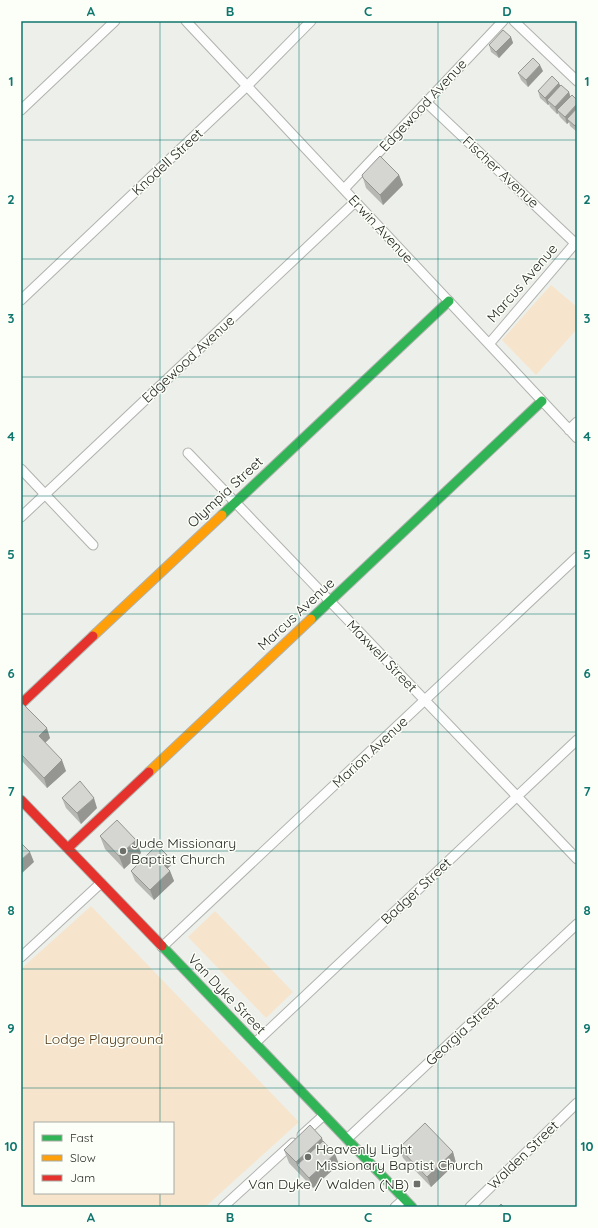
<svg xmlns="http://www.w3.org/2000/svg" width="598" height="1228" font-family="Quicksand,sans-serif">
<style>
.green{fill:#f6e4cc;fill-rule:evenodd}
.lines{fill:none;stroke-linecap:round;stroke-linejoin:round}
.street-casing{stroke:#b0b2ae;stroke-width:11}
.fast-casing{stroke:#b0b2ae;stroke-width:11}
.slow-casing{stroke:#b0b2ae;stroke-width:11}
.jam-casing{stroke:#b0b2ae;stroke-width:11}
.street{stroke:#fcfdfc;stroke-width:9}
.fast{stroke:#30b455;stroke-width:9}
.slow{stroke:#ff9f0a;stroke-width:9}
.jam{stroke:#e5322d;stroke-width:9}
.wall{fill:#b7b8b4}
.shaded-wall{fill:#959692}
.building{fill:#d5d6d1;stroke:#959692}
.grid{fill:none;stroke:#0f766e;stroke-width:1;stroke-opacity:0.55}
.poi-dot{fill:#6d6f6b;stroke:#fcfff8;stroke-width:1.5}
.labels{text-anchor:middle;stroke-width:3;stroke-linejoin:round;paint-order:stroke}
.street-label{font-size:14px;fill:#282a26;stroke:#fcfff8}
.poi-label{font-size:14px;fill:#282a26;stroke:#fcfff8;text-anchor:start}
.park-label{font-size:14px;fill:#533612;stroke:#fcfff8}
.neatline{fill:none;stroke:#0f766e;stroke-width:1.5}
.grid-label{font-size:13px;text-anchor:middle;font-weight:bold;fill:#0f766e}
</style>
<rect width="100%" height="100%" fill="#edf0ea"/>
<path class="green" d="M551,285l26,22v22l-41,46 -34,-35z
M91,906l208,216 -94,85h-184v-238zM35,1123h138v70h-138z
M215,911l78,81 -27,26 -78,-81z"/>
<g class="lines">
<g class="street-casing">
<path id="street" d="M186,21l391,417
M514,21l63,60
M426,102l149,141
M21,110l94,-89
M344,189l159,-168
M21,300l226,-214 64,-65
M489,344l88,-103
M569,430l8,-8
M188,453l389,406
M21,469l72,76
M21,517l334,-315
M162,947l415,-390
M21,957l80,-74
M255,1043l322,-303
M302,1135l22,-20
M347,1139l230,-215
M223,1207l70,-64
M395,1207l9,-8
M470,1207l107,-104"/>
</g>
<g class="fast-casing">
<path id="fast" d="M222,515l227,-214
M311,619l231,-218
M162,946l250,261"/>
</g>
<g class="slow-casing">
<path id="slow" d="M93,636l129,-121
M149,772l162,-153"/>
</g>
<g class="jam-casing">
<path id="jam" d="M21,704l72,-68
M21,800l141,146
M68,848l81,-76"/>
</g>
<use href="#street" class="street"/>
<use href="#fast" class="fast"/>
<use href="#slow" class="slow"/>
<use href="#jam" class="jam"/>
</g>
<path class="wall" d="M511,37l2,6 -14,15 -8,-6 -2,-7z
M543,71l-15,16 -7,-7 -3,-7z
M559,83l1,3 9,6 1,4 7,4v32l-7,-6 -1,-4 -2,2 -7,-7 -2,-4 -1,1 -7,-7 -1,-3 -1,1 -8,-7 -2,-7z
M399,175l4,10 -20,20 -17,-17 -3,-10z
M21,707l29,31 -5,5 21,28 -19,17 -26,-28z
M62,798l35,10 -16,16 -15,-16z
M100,836l36,4 5,13 -17,16 -19,-20z
M167,855l4,10 -4,4 3,2 4,10 -20,19 -19,-19 -4,-10z
M323,1141l16,23 -26,24 -24,-25 -5,-13z
M399,1148l54,4 3,11 -25,24 -28,-29z"/>
<path class="shaded-wall" d="M511,37l2,6 -14,15 -3,-6z
M540,65l3,6 -15,16 -2,-7z
M559,83l3,7 -15,10 2,4 -1,1 -3,-7z
M569,92l2,7 -14,11 1,3 -1,1 -2,-7z
M577,104v9l-10,6 2,3 -2,2 -2,-7z
M577,123v9l-2,-6z
M399,175l4,10 -20,20 -3,-10z
M47,728l3,10 -8,8 -3,-10z
M62,760l4,11 -19,17 -3,-10z
M94,798l3,10 -16,16 -4,-11z
M136,840l5,13 -17,16 -5,-13z
M30,852l4,10 -13,12v-14z
M167,855l4,10 -7,7 -3,-10z
M170,871l4,10 -20,19 -4,-10z
M322,1138l4,13 -29,14 -1,-3z
M453,1152l3,11 -25,24 -4,-10z
M335,1154l4,10 -26,24 -4,-10z"/>
<path class="building" d="M503,30l8,7 -15,15 -7,-7z
M533,58l7,7 -14,15 -8,-7z
M552,76l7,7 -14,15 -7,-7z
M561,85l8,7 -14,15 -8,-7z
M572,95l5,5v4l-12,13 -8,-7z
M577,108v15l-2,3 -8,-7z
M380,156l19,19 -19,20 -17,-17 -1,-3z
M23,704l24,24 -8,8 23,24 -18,18 -23,-24v-47z
M80,781l14,17 -17,15 -15,-15z
M117,820l19,20 -17,16 -19,-20z
M21,843l9,9 -9,8z
M157,845l10,10 -6,7 9,9 -20,19 -19,-19z
M425,1123l28,29 -26,25 -28,-29z
M310,1125l12,13 -26,24 -12,-12z
M323,1141l12,13 -26,24 -12,-13z
M501,1204l3,3h-6z"/>
<path class="grid" d="M160,21v1102M299,21v1186M438,21v1186M21,140h556M21,259h556M21,377h556M21,496h556M21,614h556M21,732h556M21,851h556M21,969h556M21,1088h556M160,1193v14"/>
<g class="poi-dot">
<circle cx="123" cy="851" r="4"/>
<circle cx="308" cy="1157" r="4"/>
<rect x="413" y="1180" width="8" height="8" rx="2"/>
</g>
<g class="labels">
<g class="street-label">
<text transform="translate(423 105) rotate(-47)" y="5">Edgewood Avenue</text>
<text transform="translate(167 162) rotate(-43)" y="5">Knodell Street</text>
<text transform="translate(501 172) rotate(43)" y="5">Fischer Avenue</text>
<text transform="translate(381 229) rotate(47)" y="5">Erwin Avenue</text>
<text transform="translate(522 283) rotate(-49)" y="5">Marcus Avenue</text>
<text transform="translate(188 359) rotate(-43)" y="5">Edgewood Avenue</text>
<text transform="translate(225 492) rotate(-43)" y="5">Olympia Street</text>
<text transform="translate(296 614) rotate(-43)" y="5">Marcus Avenue</text>
<text transform="translate(382 656) rotate(46)" y="5">Maxwell Street</text>
<text transform="translate(370 752) rotate(-43)" y="5">Marion Avenue</text>
<text transform="translate(416 891) rotate(-43)" y="5">Badger Street</text>
<text transform="translate(227 994) rotate(46)" y="5">Van Dyke Street</text>
<text transform="translate(462 1031) rotate(-43)" y="5">Georgia Street</text>
<text transform="translate(523 1155) rotate(-44)" y="5">Walden Street</text>
</g>
<g class="poi-label">
<text x="131" y="848">Jude Missionary<tspan x="131" dy="16">Baptist Church</tspan></text>
<text x="316" y="1154">Heavenly Light<tspan x="316" dy="16">Missionary Baptist Church</tspan></text>
<text x="409" y="1189" text-anchor="end">Van Dyke / Walden (NB)</text>
</g>
<g class="park-label">
<text x="104" y="1044">Lodge Playground</text>
</g>
</g>
<rect width="598" height="1228" fill="none" stroke="#fcfff8" stroke-width="44"/>
<rect x="34" y="1122" width="140" height="72" fill="#fcfff8" stroke="#a7aaa4"/>
<rect x="42" y="1135" width="20" height="6" fill="#30b455" stroke="#a7aaa4"/>
<text x="70" y="1142" font-size="12" fill="#282a26">Fast</text>
<rect x="42" y="1155" width="20" height="6" fill="#ff9f0a" stroke="#a7aaa4"/>
<text x="70" y="1162" font-size="12" fill="#282a26">Slow</text>
<rect x="42" y="1175" width="20" height="6" fill="#e5322d" stroke="#a7aaa4"/>
<text x="70" y="1182" font-size="12" fill="#282a26">Jam</text>
<rect x="22" y="22" width="554" height="1184" class="neatline"/>
<g class="grid-label">
<text x="91" y="16">A</text>
<text x="230" y="16">B</text>
<text x="368" y="16">C</text>
<text x="507" y="16">D</text>
<text x="11" y="86">1</text>
<text x="587" y="86">1</text>
<text x="11" y="204">2</text>
<text x="587" y="204">2</text>
<text x="11" y="323">3</text>
<text x="587" y="323">3</text>
<text x="11" y="441">4</text>
<text x="587" y="441">4</text>
<text x="11" y="559">5</text>
<text x="587" y="559">5</text>
<text x="11" y="678">6</text>
<text x="587" y="678">6</text>
<text x="11" y="796">7</text>
<text x="587" y="796">7</text>
<text x="11" y="915">8</text>
<text x="587" y="915">8</text>
<text x="11" y="1033">9</text>
<text x="587" y="1033">9</text>
<text x="11" y="1151">10</text>
<text x="587" y="1151">10</text>
<text x="91" y="1222">A</text>
<text x="230" y="1222">B</text>
<text x="368" y="1222">C</text>
<text x="507" y="1222">D</text>
</g>
</svg>
